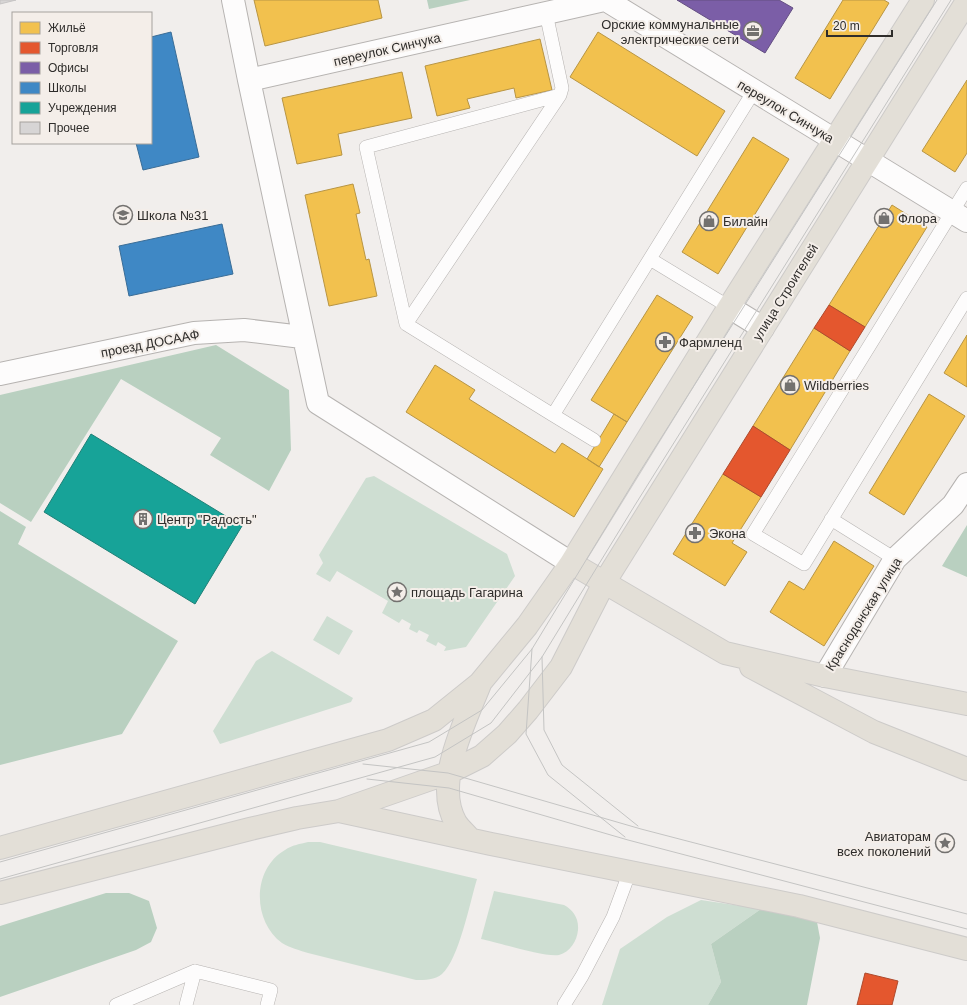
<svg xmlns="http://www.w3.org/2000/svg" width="967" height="1005" font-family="Helvetica,sans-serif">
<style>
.green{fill:#ceded2}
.forest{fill:#b9d0c0}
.homes{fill:#f2c14e;stroke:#b89544}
.shops{fill:#e4572e;stroke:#ae4a2d}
.offices{fill:#7b5ea7;stroke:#644f82}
.schools{fill:#3f88c5;stroke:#3a6d97}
.public{fill:#17a398;stroke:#1e8077}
.building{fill:#d7d5d5;stroke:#c6c4c4}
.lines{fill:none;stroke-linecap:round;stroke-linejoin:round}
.service-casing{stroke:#b6b3b1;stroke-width:14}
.minor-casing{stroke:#b6b3b1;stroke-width:24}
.primary-casing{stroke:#cdcbc9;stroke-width:24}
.service{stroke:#fdfcfc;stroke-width:13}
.minor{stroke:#fdfcfc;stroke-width:22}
.primary{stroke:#e3dfd7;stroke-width:22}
.tram{stroke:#c4c4c3;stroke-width:1}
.labels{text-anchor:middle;stroke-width:4;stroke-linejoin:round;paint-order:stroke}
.poi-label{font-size:13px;fill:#2f2d2b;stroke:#f4eee9;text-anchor:start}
.street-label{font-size:13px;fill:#2f2d2b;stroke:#f4eee9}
</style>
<rect width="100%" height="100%" fill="#f1eeec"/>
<path class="green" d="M374,476l133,78 8,22 -49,71 -22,4 2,-4 -8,-5 -2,4 -10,-5 3,-6 -10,-5 -2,3 -8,-4 2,-5 -9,-5 -3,4 -17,-10 6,-12 -51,-30 -7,11 -14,-8 7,-11 -4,-8 47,-77z
M327,616l26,15 -14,24 -26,-15z
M272,651l81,47 -2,4 -131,42 -7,-13 43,-70z
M308,842h12l157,37c-7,23 -18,80 -35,95 -7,6 -17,6 -26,6l-108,-27c-9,-3 -18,-5 -26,-10 -30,-22 -30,-74 3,-93 7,-5 15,-6 23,-8z
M494,891l70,14c9,5 15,13 14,25 -1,11 -8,22 -19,25 -13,3 -62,-13 -78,-16z
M701,900l60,9 -50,35 10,38 -13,23h-106l18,-56 47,-32z"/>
<path class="forest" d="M427,0h43l-41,9z
M216,345l73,45 2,60 -22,41 -59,-36 11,-17 -100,-59 -90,143 -31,-19v-108z
M0,511l26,16 -8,17 160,97 -56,93 -122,31z
M967,525v52l-25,-11z
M106,893h23l20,8 8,27 -6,14 -15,8 -136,47v-71z
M761,909l56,13 3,16 -13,67h-99l13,-23 -10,-38z"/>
<path class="homes" d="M254,0h124l4,18 -117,28z
M843,0h41l5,3 -59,96 -35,-21z
M598,32l127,79 -28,45 -127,-79z
M540,39l12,51 -36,8 -2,-10 -47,11 3,9 -33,8 -12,-50z
M402,72l10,46 -74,16 4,21 -45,9 -15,-66z
M967,80v73l-12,19 -33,-21z
M753,137l36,22 -71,115 -36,-22z
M353,184l7,29 -4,1 10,46 3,-1 8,37 -48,10 -24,-111z
M892,205l35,22 -62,100 -36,-22z
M657,295l36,22 -66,105 -36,-22z
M814,328l36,23 -60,99 -37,-24z
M967,335v52l-23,-14z
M435,365l40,25 -6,9 86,54 7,-10 41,26 -29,48 -168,-105z
M929,394l36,22 -61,99 -35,-22z
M614,414l13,8 -28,45 -12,-8z
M723,474l38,23 -29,46 15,9 -22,34 -52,-32z
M834,541l40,25 -50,80 -54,-34 19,-31 15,9z"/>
<path class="shops" d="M829,305l36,22 -15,24 -36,-23z
M753,426l37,24 -29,47 -38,-23z
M865,973l33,8 -6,24h-35z"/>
<path class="offices" d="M677,0h102l14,8 -28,45z"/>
<path class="schools" d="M171,32l28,125 -56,13 -7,-27h15v-106z
M222,224l11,50 -104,22 -10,-50z"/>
<path class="public" d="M91,434l151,92 -47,78 -151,-92z"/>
<path class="building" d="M0,0h16l-16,4z"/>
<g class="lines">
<g class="service-casing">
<path id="service" d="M546,13l16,75 -2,7 -194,52 40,177 147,91 201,-324
M967,188l-214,346 51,30 163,-266
M650,259l79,48
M406,324l154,-229
M553,415l41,25
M831,519l64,40
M116,1005l79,-34 76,19 -4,15
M186,1005l9,-34
M564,1005l18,-29 31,-59 17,-46"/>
</g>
<g class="minor-casing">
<path id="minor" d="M233,0l16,80 355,-80
M606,0l361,221
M249,80l69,323 253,160
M729,307l34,21
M0,374l194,-41 50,-3 58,7
M825,676l70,-117 58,-54 14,-21"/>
</g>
<g class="primary-casing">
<path id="primary" d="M571,563l154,90 100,23 142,28
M751,667l123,65 93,37
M339,811l152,33 308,62 168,43
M470,839c-4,-5 -10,-10 -14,-16 -23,-39 9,-101 24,-139
M0,848l388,-108 46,-20 46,-37 47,-57 44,-63 158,-256 194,-307
M0,893l250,-64 47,-11 42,-7 109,-38 34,-17 25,-22 21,-24 33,-43 43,-84 363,-582"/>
</g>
<use href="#service" class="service"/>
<use href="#minor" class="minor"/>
<use href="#primary" class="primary"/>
<path class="tram" d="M532,649l-6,85 22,41 77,62
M542,657l2,73 18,35 76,61
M363,764l85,9 193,56 326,85
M367,779l82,9 179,52 339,89
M0,862l429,-120 53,-32 50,-61 107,-176 298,-473
M0,879l435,-122 56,-34 51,-66 93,-152 316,-505"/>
</g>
<defs>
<g id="office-ring" transform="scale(1)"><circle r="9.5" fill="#f4eee9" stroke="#73716f" stroke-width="1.5"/><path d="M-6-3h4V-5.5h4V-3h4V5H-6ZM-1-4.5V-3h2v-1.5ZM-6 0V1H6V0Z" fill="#73716f"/></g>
<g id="school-ring" transform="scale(1)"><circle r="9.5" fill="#f4eee9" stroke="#73716f" stroke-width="1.5"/><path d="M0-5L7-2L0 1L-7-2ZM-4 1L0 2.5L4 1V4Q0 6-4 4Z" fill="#73716f"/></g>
<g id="shop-ring" transform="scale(1)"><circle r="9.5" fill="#f4eee9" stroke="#73716f" stroke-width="1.5"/><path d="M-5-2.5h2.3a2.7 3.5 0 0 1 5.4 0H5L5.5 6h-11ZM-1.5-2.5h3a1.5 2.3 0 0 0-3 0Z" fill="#73716f"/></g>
<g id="pharmacy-ring" transform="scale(1)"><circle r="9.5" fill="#f4eee9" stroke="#73716f" stroke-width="1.5"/><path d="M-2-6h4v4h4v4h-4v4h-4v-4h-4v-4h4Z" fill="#73716f"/></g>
<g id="building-ring" transform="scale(1)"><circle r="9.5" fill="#f4eee9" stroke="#73716f" stroke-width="1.5"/><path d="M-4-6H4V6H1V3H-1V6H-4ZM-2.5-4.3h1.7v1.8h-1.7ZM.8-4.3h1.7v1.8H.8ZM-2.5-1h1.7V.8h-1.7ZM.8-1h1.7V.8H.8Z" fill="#73716f"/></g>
<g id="sight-ring" transform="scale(1)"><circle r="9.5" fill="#f4eee9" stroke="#73716f" stroke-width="1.5"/><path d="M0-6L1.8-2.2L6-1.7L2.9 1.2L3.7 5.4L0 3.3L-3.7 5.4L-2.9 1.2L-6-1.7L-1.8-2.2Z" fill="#73716f"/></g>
</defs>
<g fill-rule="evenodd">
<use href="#office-ring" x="753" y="31"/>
<use href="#school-ring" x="123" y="215"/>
<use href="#shop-ring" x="884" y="218"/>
<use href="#shop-ring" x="709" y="221"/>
<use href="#pharmacy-ring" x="665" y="342"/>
<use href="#shop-ring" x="790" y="385"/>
<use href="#building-ring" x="143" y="519"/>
<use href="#pharmacy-ring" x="695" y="533"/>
<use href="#sight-ring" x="397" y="592"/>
<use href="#sight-ring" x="945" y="843"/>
</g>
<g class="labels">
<g class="poi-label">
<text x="739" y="29" text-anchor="end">Орские коммунальные<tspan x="739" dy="15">электрические сети</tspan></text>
<text x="137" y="220">Школа №31</text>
<text x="898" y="223">Флора</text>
<text x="723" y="226">Билайн</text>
<text x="679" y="347">Фармленд</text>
<text x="804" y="390">Wildberries</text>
<text x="157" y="524">Центр "Радость"</text>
<text x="709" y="538">Экона</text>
<text x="411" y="597">площадь Гагарина</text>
<text x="931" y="841" text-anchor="end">Авиаторам<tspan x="931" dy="15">всех поколений</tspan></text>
</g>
<g class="street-label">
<text transform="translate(387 49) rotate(-13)" y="5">переулок Синчука</text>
<text transform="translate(786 111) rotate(31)" y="5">переулок Синчука</text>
<text transform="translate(785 292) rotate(-58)" y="5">улица Строителей</text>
<text transform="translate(150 343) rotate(-11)" y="5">проезд ДОСААФ</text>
<text transform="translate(863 614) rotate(-58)" y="5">Краснодонская улица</text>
</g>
</g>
<rect x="12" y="12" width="140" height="132" fill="#f4eee9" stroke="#a5a19d"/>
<rect x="20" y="22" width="20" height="12" fill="#f2c14e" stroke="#a5a19d"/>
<text x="48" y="32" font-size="12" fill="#2f2d2b">Жильё</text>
<rect x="20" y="42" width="20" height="12" fill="#e4572e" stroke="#a5a19d"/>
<text x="48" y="52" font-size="12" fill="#2f2d2b">Торговля</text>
<rect x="20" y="62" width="20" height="12" fill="#7b5ea7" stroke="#a5a19d"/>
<text x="48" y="72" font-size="12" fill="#2f2d2b">Офисы</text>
<rect x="20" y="82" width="20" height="12" fill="#3f88c5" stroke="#a5a19d"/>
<text x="48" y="92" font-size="12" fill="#2f2d2b">Школы</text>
<rect x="20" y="102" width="20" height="12" fill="#17a398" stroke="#a5a19d"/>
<text x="48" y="112" font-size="12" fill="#2f2d2b">Учреждения</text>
<rect x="20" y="122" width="20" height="12" fill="#d7d5d5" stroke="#a5a19d"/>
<text x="48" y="132" font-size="12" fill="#2f2d2b">Прочее</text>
<path d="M827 30v6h65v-6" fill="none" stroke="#2f2d2b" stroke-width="2"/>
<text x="833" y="30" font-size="12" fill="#2f2d2b" stroke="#f4eee9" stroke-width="3" paint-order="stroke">20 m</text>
</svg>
